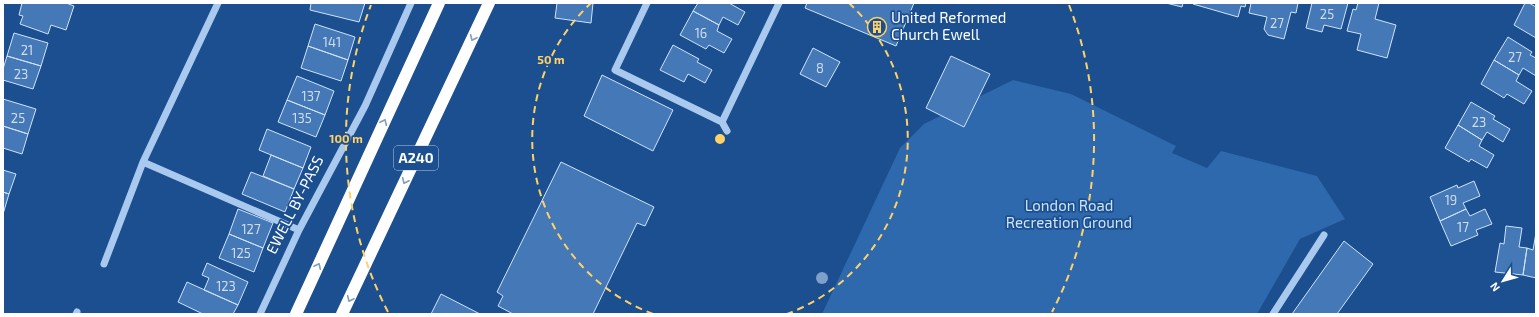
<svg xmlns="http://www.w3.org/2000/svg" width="1539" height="317" font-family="'Exo 2',sans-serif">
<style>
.green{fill:#2e69ad}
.building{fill:#4478b7;stroke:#cfe3fa}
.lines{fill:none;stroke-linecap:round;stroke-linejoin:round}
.minor{stroke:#a9c9ee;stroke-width:7}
.highway{stroke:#fff;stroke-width:12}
.tree{fill:#7ea0ca}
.oneway{stroke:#829ec1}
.ring{fill:none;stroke:#ffd166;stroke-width:2;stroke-dasharray:7 5}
.labels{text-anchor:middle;stroke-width:3.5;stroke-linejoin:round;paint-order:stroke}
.number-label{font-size:13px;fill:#d0dded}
.shield{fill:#1b4f8f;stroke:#bbcadd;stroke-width:1}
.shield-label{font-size:14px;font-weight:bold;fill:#fff}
.poi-label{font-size:15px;fill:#fff;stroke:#1b4f8f;text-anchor:start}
.street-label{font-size:15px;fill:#fff;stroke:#1b4f8f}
.park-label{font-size:15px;fill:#cfe3fa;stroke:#1b4f8f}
.centre{fill:#ffd166;stroke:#1b4f8f;stroke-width:2}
.ring-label{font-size:12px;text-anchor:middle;font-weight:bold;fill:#ffd166;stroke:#1b4f8f;stroke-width:3.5;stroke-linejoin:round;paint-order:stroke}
</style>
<rect width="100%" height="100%" fill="#1b4f8f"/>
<path class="green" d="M1013,80l58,14 105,52 -4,7 35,15 14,-17 96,25 28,43 -45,20 -43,75h-435l78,-166 24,-24z"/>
<path class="building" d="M22,3h44l8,3 -8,24 -15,-5 -3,9 -28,-10 3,-8 -4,-1z
M311,3h54l-6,19 -49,-12z
M557,3h36l-2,20 -36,-5z
M698,3h31l16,9 -7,13 -15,-8 -4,8 -26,-14z
M807,3h107l-18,43 -91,-38z
M1166,3h17l-1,4z
M1194,3h52l-1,4 -4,-1 -3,11 -45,-13z
M1251,3h47l-2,10 -5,-1 -7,27 -16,-4 -4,-6 3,-12 -18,-4z
M1312,3h36l-7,26 -17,-4 -2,7 -16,-4z
M1358,3h21l-4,16 21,6 -9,33 -30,-8 4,-16 -14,-3 6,-22 3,1z
M1525,3h4l7,4v31l-22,-13z
M693,11l26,14 -2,6 15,8 -8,14 -15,-8 -3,4 -26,-14z
M315,24l40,13 -7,23 -40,-14z
M14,33l34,10 -7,23 -34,-10z
M1508,37l24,15 -2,3 6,3v18l-13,-8 -4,7 -25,-15z
M673,45l26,14 -2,3 15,8 -7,13 -17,-9 -4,8 -24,-12z
M308,46l40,14 -7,21 -40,-13z
M813,48l27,14 -14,25 -26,-13z
M7,56l34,10 -8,23 -30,-9v-11z
M951,56l39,18 -26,53 -38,-19z
M1494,60l25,15 -3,6 16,10 -8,13 -17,-10 -3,4 -23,-14z
M602,75l71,35 -20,41 -69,-35z
M297,76l37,15 -9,24 -38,-15z
M3,99l33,10 -8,25 -25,-8z
M287,100l38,15 -9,22 -38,-15z
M1471,102l24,14 -2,3 17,10 -7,13 -16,-10 -5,8 -24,-15z
M1458,125l24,15 -3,6 15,9 -7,13 -16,-9 -2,3 -24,-14z
M3,126l25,8 -6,20 -19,-6z
M267,129l44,18 -8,21 -44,-18z
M271,155l32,13 -9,21 -31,-13z
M561,162l93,45 -9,19 -8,-3 -44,91h-80l-15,-8 5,-10 -6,-4z
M3,170l13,4 -7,20 -6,-2z
M251,172l43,17 -9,23 -43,-18z
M1474,181l6,15 -17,7 3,6 -26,12 -10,-24 27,-12 1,3z
M3,192l6,2 -6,20z
M238,209l35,14 -10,25 -34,-14z
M1466,209l4,7 15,-7 7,15 -16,6 2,5 -27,11 -11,-25z
M1506,226l16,2 -3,19 8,1 -4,27 -28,-3 5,-29 4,1z
M1536,233v45l-13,-3 4,-27 6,2z
M229,234l34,14 -9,24 -35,-14z
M1344,241l29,23 -36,50h-45z
M207,263l41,19 -10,23 -34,-15 5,-12 -7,-3z
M187,282l51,23 -5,9h-30l-25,-12z
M441,294l39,20h-49z"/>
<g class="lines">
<path class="minor" d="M647,3l-32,67 107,52
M727,131l-5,-9 57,-119
M143,162l156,68
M104,264l39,-102 75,-159
M76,314l1,-2
M260,314l39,-84 66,-124 46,-103
M1273,314l51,-79"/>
<path class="highway" d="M296,314l143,-311
M342,314l147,-311"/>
</g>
<circle class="tree" cx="822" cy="278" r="6"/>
<defs><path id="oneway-chevron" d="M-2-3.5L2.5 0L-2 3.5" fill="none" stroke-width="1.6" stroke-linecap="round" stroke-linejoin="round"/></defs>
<g class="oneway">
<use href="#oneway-chevron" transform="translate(473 38) rotate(115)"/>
<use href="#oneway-chevron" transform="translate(384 122) rotate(-65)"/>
<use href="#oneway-chevron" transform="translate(405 181) rotate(115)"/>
<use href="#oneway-chevron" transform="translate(318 266) rotate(-65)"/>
<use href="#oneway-chevron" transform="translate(350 299) rotate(115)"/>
</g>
<g class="ring">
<path d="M653 314A187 187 0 0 1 591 3M849 3A187 187 0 0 1 787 314"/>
<path d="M388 312A374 374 0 0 1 371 5M1069 5A374 374 0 0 1 1052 312"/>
</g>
<defs>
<g id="building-ring" transform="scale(1)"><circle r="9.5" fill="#1b4f8f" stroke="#ffd166" stroke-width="1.5"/><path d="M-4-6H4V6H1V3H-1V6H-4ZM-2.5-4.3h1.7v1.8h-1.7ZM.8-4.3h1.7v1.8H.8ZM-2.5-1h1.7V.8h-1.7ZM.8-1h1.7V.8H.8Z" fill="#ffd166"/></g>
</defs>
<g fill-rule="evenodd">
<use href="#building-ring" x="877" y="27"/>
</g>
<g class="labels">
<g class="number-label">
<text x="1327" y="19">25</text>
<text x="1277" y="28">27</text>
<text x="701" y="38">16</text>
<text x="332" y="47">141</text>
<text x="27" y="55">21</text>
<text x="1515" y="62">27</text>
<text x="820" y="73">8</text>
<text x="21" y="79">23</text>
<text x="311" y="101">137</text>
<text x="18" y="123">25</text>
<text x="302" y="123">135</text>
<text x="1479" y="127">23</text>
<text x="1451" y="205">19</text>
<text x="1463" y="232">17</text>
<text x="251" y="234">127</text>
<text x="241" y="258">125</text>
<text x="226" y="291">123</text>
</g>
<rect class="shield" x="394" y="146" width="44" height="24" rx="3"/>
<g class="shield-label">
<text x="416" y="163">A240</text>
</g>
<g class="poi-label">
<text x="891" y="23">United Reformed<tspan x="891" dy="17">Church Ewell</tspan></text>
</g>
<g class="street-label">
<text transform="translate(295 205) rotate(-63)" y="5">EWELL BY-PASS</text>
</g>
<g class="park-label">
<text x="1069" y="211">London Road<tspan x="1069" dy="17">Recreation Ground</tspan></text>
</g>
</g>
<circle cx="720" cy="139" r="6" class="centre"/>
<g class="ring-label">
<text x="551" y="64">50 m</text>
<text x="346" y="143">100 m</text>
</g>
<rect width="1539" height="317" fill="none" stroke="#ffffff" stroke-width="8"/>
<g transform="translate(1503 281) rotate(233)" stroke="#1b4f8f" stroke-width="3" paint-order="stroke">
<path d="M0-3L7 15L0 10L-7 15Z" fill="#ffffff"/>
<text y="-6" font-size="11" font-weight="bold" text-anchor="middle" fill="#ffffff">N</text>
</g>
</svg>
